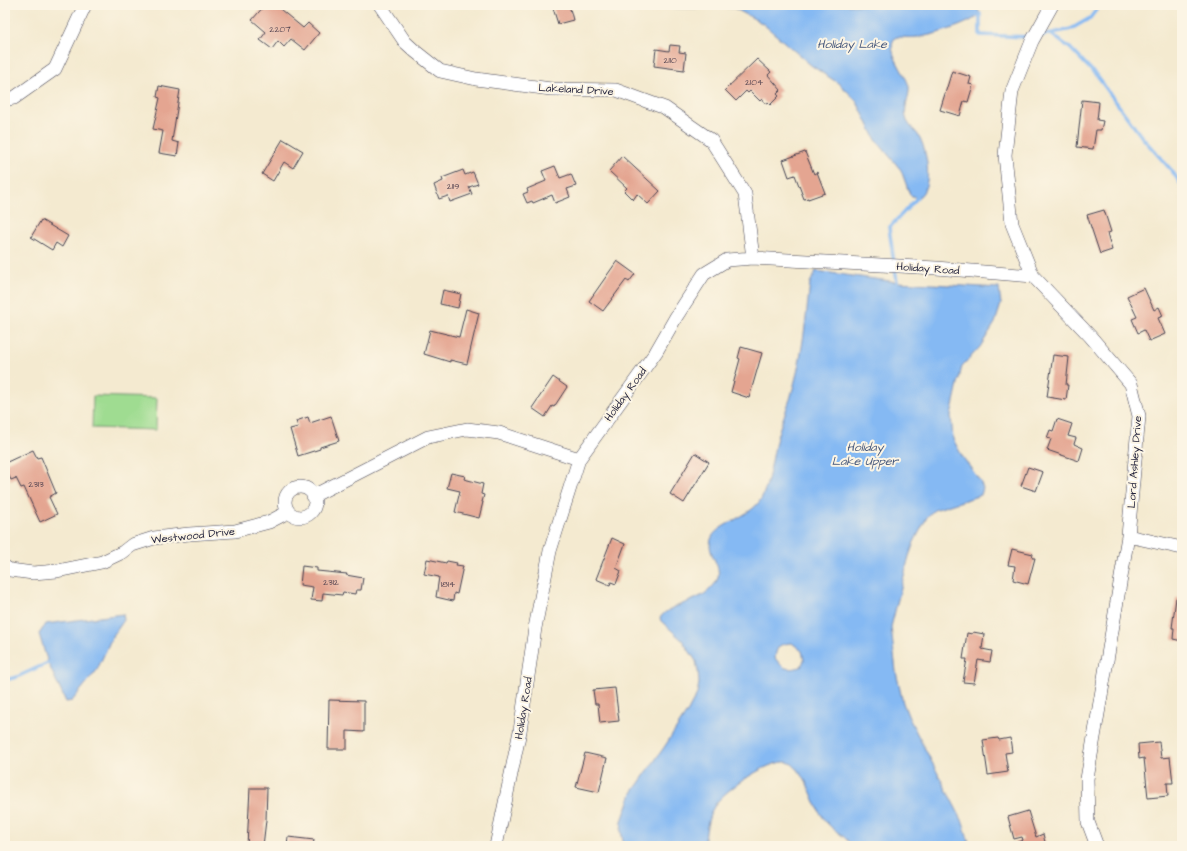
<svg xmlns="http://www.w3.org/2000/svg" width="1187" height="851" font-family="'Architects Daughter',sans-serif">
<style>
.green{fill:#9fdc91;stroke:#607f66}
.water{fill:#85b9f3;stroke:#546e97;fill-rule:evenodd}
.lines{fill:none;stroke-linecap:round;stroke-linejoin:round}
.stream{stroke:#85b9f3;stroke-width:3.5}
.building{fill:#e4a591}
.minor-casing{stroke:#424051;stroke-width:14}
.minor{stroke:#fff;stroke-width:13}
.labels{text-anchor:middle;stroke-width:4;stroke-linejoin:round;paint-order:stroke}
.number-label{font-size:9px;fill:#524350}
.street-label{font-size:11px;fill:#22223b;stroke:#fcf5e5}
.water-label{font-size:12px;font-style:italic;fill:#45577b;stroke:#fcf5e5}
</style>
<rect width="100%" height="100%" fill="#fcf5e5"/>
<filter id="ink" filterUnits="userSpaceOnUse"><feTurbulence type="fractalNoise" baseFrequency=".025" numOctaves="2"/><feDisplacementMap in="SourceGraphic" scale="8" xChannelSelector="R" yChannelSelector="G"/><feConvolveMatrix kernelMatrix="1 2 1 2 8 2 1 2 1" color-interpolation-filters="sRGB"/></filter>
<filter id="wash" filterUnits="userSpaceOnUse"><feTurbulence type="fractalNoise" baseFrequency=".012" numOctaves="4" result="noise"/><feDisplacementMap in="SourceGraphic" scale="16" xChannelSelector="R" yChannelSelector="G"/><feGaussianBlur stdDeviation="0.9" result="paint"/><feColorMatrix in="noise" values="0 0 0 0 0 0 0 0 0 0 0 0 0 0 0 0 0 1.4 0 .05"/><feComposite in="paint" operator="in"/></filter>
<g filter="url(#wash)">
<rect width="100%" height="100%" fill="#f4ead0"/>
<path class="green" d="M93,396l64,2 -1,32 -64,-2z"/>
<path class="water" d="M666,5h195l25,2 90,-2 4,9c-9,10 -48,22 -62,23 -7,1 -15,0 -22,0 -13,12 11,37 13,50 1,11 -7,22 -2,34 3,6 10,11 13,17 7,14 14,51 -3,60l-7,-3 -9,-25 -25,-30 -19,-38 -9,-10 -10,-9 -26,-17 -50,-43 -28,-15 -25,-1 -14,1h-21z
M816,271l81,11 102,6 2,16 -6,19 -15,24 -18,19 -11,49 2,24 9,17 18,25 3,7 -2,7 -47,15 -7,7 -13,25 -5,14 -18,71 5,45 7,31 6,15 54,104 7,24h-117c-3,-3 -6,-6 -9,-9 -7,-6 -15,-10 -20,-18 -12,-17 -15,-42 -32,-55 -15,-11 -69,27 -77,41 -8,12 -9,27 -11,41h-80l-3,-15 1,-10 10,-28 33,-47 23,-35 9,-17 2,-11 -1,-12 -2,-10 -14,-21 -21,-19 -1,-3c10,-16 45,-14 57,-38 7,-15 -13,-27 -5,-43 6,-13 40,-21 49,-38 8,-14 12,-46 16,-62 5,-18 13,-34 17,-52 9,-33 12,-68 16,-102zM792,643l10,8 2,9 -3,7c-14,3 -17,3 -26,-9 2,-13 5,-14 17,-15z
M123,614l1,6 -12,17 -15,33 -25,31 -6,1 -18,-39 -9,-29 7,-10z"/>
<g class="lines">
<path class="stream" d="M976,15l4,-1v21l51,2
M1051,34l19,14 27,28 44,60 31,35 10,15
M1039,36l32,-7 19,-11 10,-13
M894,263l-5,-35 28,-30 -1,-3
M895,286l2,-4 -2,-13
M5,680l12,-3 35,-16"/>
</g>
<g id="blocks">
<path class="building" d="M265,5h10l28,23 5,-5 11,10 -14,17 -14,-11 -7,8 -6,-6 -6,8 -12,-9 6,-8 -14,-12z
M552,5h17l4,15 -15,4z
M670,45l10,1 -1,6 7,1 -2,17 -30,-4 2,-17 13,2z
M757,59l14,13 -3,3 13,15 -4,4 2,2 -9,9 -2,-2 -2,1 -4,-5 -2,2 -10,-10 -2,2 -2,-2 -10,10 -11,-11z
M952,71l19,6 -2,7 4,1 -5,17 -4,-1 -4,15 -20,-6z
M159,86l21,4 -8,51 7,2 -2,13 -18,-3 4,-22 -10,-2 7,-31 -3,-1z
M1082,100l17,2 -2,18 6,1 -2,9h-5l-3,19 -16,-2z
M283,139l20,12 -10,17 -9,-6 -11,19 -11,-7z
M805,152l9,22 3,-2 8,21 -17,6v-1l-4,1 -9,-24 -6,2 -6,-17z
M622,156l38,35 -12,13 -11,-10 -4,6 -9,-9 3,-3 -18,-17z
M555,166l5,12 11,-4 5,12 -9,3 3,8 -15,6 -3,-8 -19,8 -1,-2 -5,2 -4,-9 5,-2 -1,-3 19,-8 -4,-10z
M463,170l2,5 8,-3 5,12 -9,3 3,7 -22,8 -2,-6 -9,3 -5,-14 9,-4 -1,-3z
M1104,210l7,22 -4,1 5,17 -12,4 -13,-39z
M41,220l27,16 -6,11 -6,-4 -4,7 -21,-13z
M617,261l18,13 -6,8 -3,-2 -23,31 -14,-10z
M1144,288l10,22 5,-3 4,9 -5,2 7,16 -16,7 -5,-11 -6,3 -6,-14 5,-2 -10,-21z
M443,290l18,4 -3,14 -18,-4z
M466,309l13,4 -12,51 -17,-4v2l-26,-8 6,-24 29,7z
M741,347l21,6 -13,45 -18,-6 9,-33 -2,-1z
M1053,355l16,2 -3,28h2l-2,15 -19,-3z
M553,377l14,10 -13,20 -2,-1 -7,11 -13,-9z
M331,416l8,25 -19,6v2l-22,7 -8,-27 8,-2 -2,-6 12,-4 2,6z
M1057,419l15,5 -4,12 8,2 -2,6 9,4 -4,13 -32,-11 4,-11 -4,-1 3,-8 3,1z
M33,450l4,8 4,-1 15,36 -7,4 8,17 -17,8 -16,-35 -3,1 -5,-10 -5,2 -6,-12v-5z
M695,453l14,9 -25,41 -14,-9z
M1028,467l15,5 -7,19 -15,-5z
M451,473l14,3 -1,3 19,5 -2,10 3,1 -2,7h1l-4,16 -24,-6 5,-21 -13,-3z
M612,538l13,6 -9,24 5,3 -5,13 -5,-2 -1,3 -14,-6z
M1012,549l21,5 -1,4h3l-7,26 -15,-4 2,-14 -7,-1z
M427,559l19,4 1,-2 10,2 -1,2 7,1 -6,28 -3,-1 -1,8 -17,-4 3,-20 -15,-3z
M302,566l15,2v3l30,3 -1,1 17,3 -2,12h-5l-1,4 -12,-2 -1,3 -19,-2 -1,8 -11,-1 2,-13 -13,-2z
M1176,598h6v43l-9,-2 1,-11h-2z
M973,632l11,2 -2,15 10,2 -2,11 -12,-2 -4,23 -11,-1 4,-23h-4l4,-26 5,1z
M615,688l4,33 -19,2 -2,-19h-3l-2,-14z
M329,700l35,1v31l-17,-1v18h-19z
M998,738l1,2 11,-2 2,14 -7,1 3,19 -20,3 -5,-35z
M1159,742l2,16 9,-1 3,26h-6l1,13 -20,2 -4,-40 -5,1 -1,-15z
M585,753l22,5 -8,34 -23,-5z
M250,788h17l-1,32 -3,26h-16z
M1028,811l8,26 7,-3 3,12h-34v-2l11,-4 -1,-3 -8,2 -6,-22z
M288,837l26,3 -1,6h-26z"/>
</g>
</g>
<g filter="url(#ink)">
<use href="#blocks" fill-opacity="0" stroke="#424051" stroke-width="1"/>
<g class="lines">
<g class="minor-casing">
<path id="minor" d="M380,5l25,37 11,10 24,19 36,8 75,10 65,1 49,18 46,32 34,54 8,64
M1052,5l-20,36 -20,50 -7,64 7,69 21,52 57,60 41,48 8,32 -11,120 -41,243 1,43 9,24
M5,100l9,-2 41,-29 30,-64
M285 502a15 15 0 1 1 30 0a15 15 0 1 1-30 0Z
M313,496l115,-59 39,-8 32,4 80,26
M1128,536l54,12
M5,567l5,3 23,3 24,-2 45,-9 21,-10 9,-7 22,-7 35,-4 46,-3 34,-9 19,-10
M496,846l24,-115 15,-103 15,-77 29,-92 77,-107 20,-35 28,-43 23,-14 26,-2 183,10 97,8"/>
</g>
<use href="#minor" class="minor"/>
</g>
</g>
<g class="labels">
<g class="number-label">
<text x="280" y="32">2207</text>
<text x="670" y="63">2110</text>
<text x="754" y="85">2104</text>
<text x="453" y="189">2119</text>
<text x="36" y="487">2313</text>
<text x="331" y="585">2312</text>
<text x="448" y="587">1814</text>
</g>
<g class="street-label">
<text transform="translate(576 89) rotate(3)" y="4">Lakeland Drive</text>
<text transform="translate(928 268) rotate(4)" y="4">Holiday Road</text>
<text transform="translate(625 394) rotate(-54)" y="4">Holiday Road</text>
<text transform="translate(1134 462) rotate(-86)" y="4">Lord Ashley Drive</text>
<text transform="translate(193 535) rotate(-6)" y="4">Westwood Drive</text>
<text transform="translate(523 708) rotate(-81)" y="4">Holiday Road</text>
</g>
<g class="water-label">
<text x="852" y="48">Holiday Lake</text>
<text x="865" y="451">Holiday<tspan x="865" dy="14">Lake Upper</tspan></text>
</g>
</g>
<rect width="1187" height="851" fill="none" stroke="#fcf5e5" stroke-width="20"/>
</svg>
